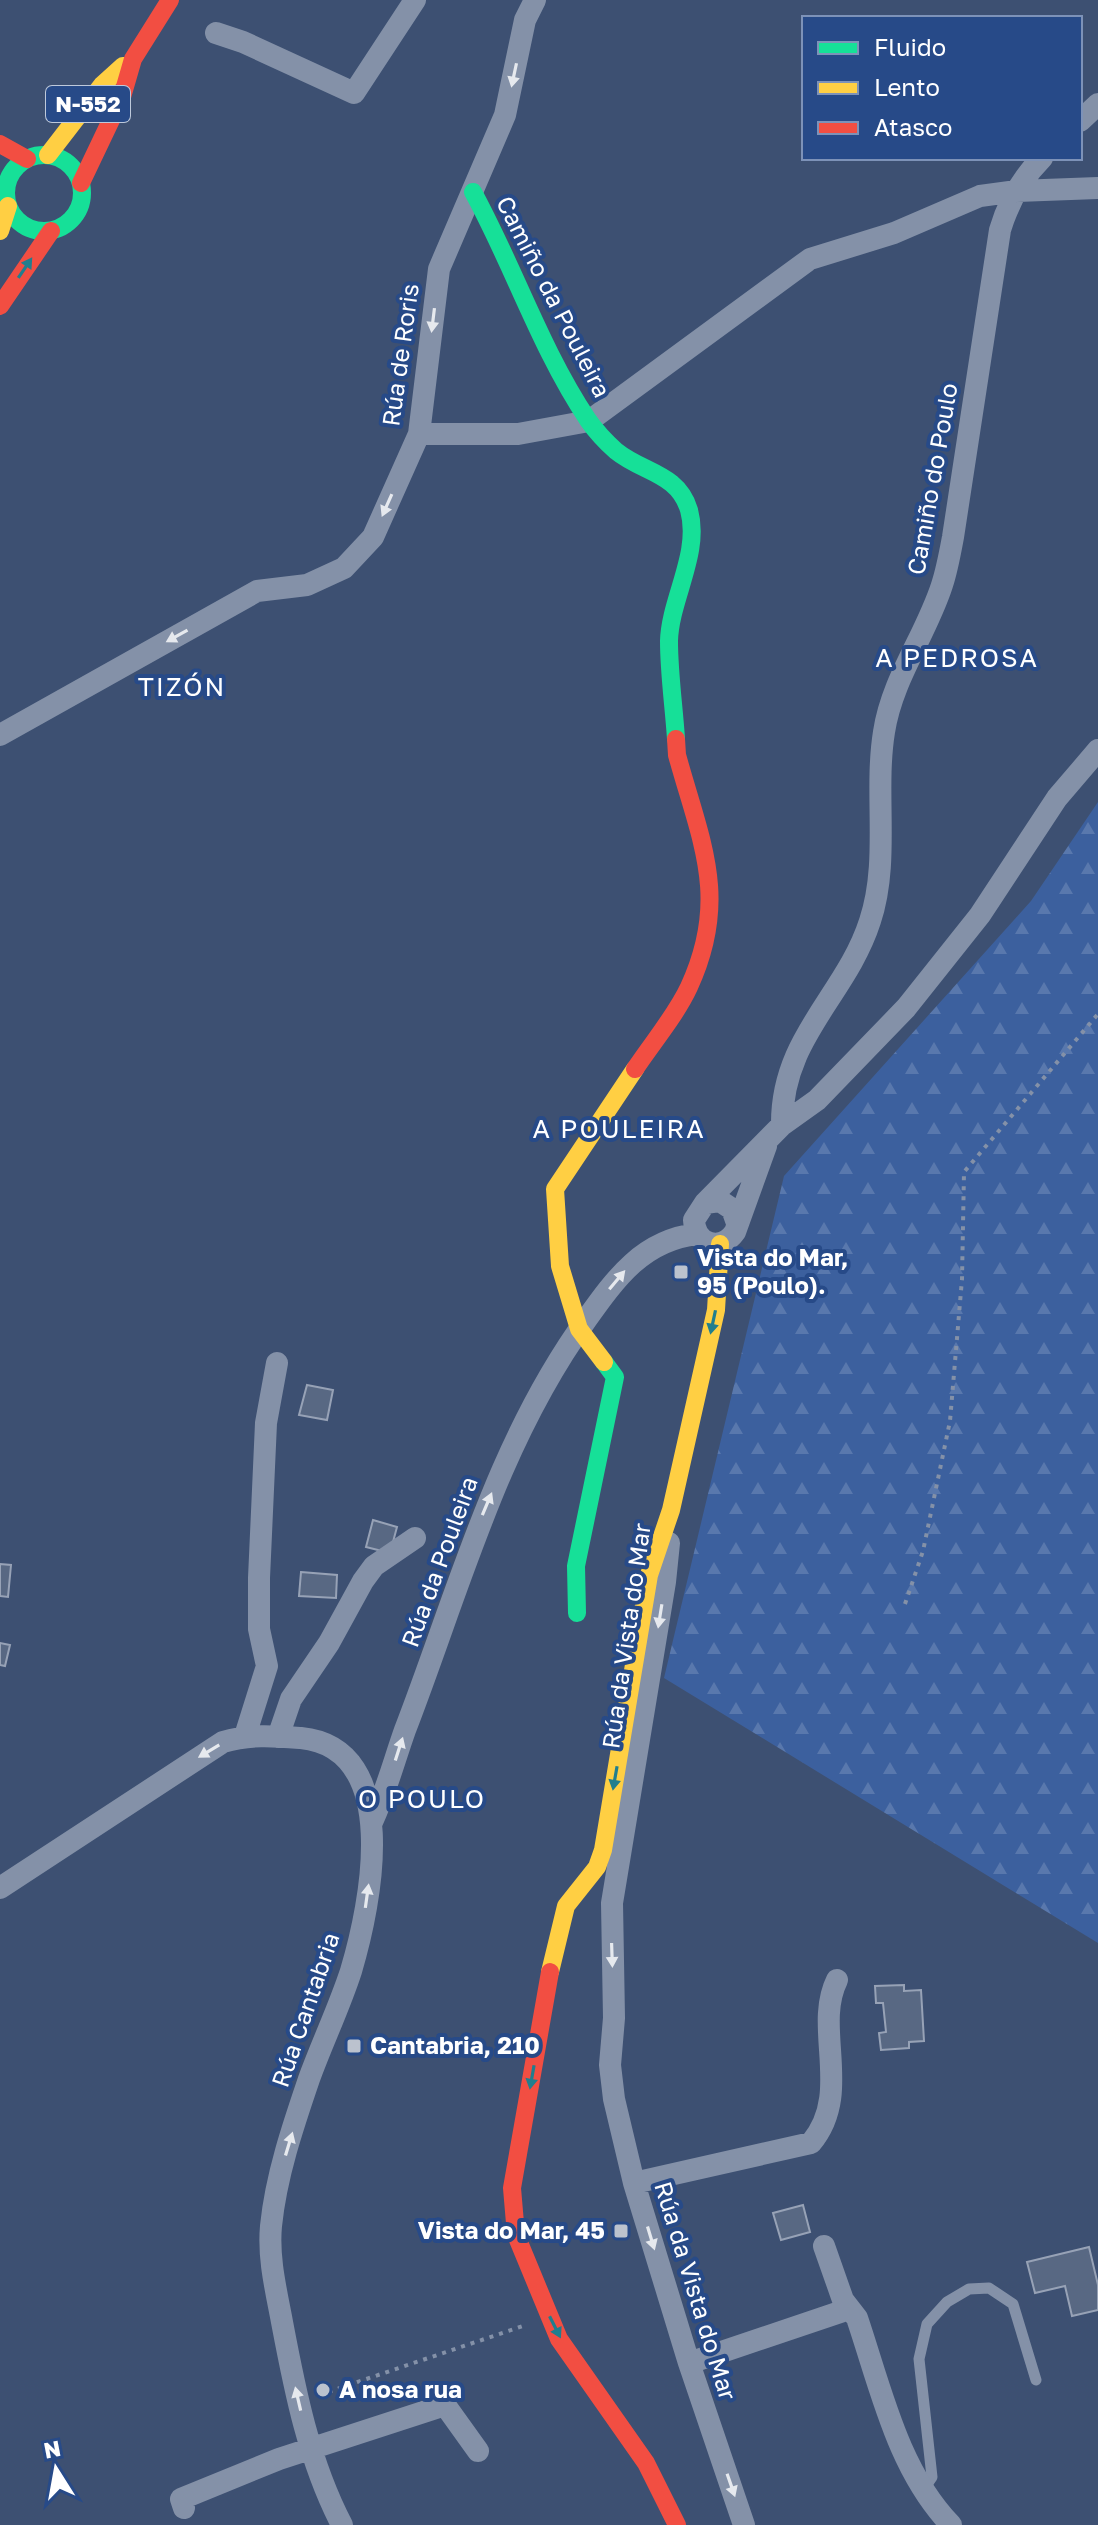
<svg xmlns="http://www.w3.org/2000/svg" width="1098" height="2525" font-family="'Golos Text',sans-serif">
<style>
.forest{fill:url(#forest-firs)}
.building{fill:#586883;stroke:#97a2b6;stroke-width:2}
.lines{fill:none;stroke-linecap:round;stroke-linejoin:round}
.path{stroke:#8491a8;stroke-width:4;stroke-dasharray:4 6;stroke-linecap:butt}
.lane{stroke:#8491a8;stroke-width:11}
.street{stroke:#8491a8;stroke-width:22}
.fast{stroke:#16e098;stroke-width:18}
.slow{stroke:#ffcf43;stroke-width:18}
.jam{stroke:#f24e42;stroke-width:18}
.oneway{fill:#e6e9ee}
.oneway2{fill:#217e8e}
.poi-dot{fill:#bbc2ce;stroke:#274a88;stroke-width:3}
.labels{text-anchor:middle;stroke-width:8;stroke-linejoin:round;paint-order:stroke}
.shield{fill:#274a88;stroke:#bec9db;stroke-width:2}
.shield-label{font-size:22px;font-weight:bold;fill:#fff}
.street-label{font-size:24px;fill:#fff;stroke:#274a88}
.poi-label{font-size:24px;font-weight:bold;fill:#fff;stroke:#274a88;text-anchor:start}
.neighbourhood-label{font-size:26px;letter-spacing:2px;fill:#fff;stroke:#274a88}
</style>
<defs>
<pattern id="forest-firs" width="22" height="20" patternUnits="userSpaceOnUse" patternTransform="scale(2)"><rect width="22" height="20" fill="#3c609e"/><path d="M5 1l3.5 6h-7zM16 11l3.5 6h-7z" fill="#5978ad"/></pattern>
</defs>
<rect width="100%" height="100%" fill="#3d5072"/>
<path class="forest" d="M1098,802v1141l-434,-265 120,-502 247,-275z"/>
<path class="building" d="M307,1385l26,5 -6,30 -28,-5z
M373,1520l24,7 -7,26 -24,-6z
M0,1564l11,1 -3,32 -8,-1z
M301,1572l36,3 -1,23 -37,-2z
M0,1643l10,2 -5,21 -5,-1z
M904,1985v6l17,-1 3,51 -15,1v6l-28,2 -2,-17 7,-1 -3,-29h-7l-1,-17z
M803,2205l7,27 -29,8 -8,-27z
M1089,2247l9,38v25l-26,6 -7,-30 -30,7 -8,-31z"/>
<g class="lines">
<path class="path" d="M905,1604l18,-53 27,-130 12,-142 2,-107 134,-158
M319,2395l207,-70"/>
<path class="lane" d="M923,2490l9,-13 -13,-118 8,-35 20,-22 22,-13 20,-1 24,16 23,76"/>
<path class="street" d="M216,33l27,9 111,51 61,-93
M1080,121l18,-17
M419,434h99l71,-13 221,-162 84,-26 86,-37 37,-5 81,-3
M0,735l257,-144 50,-6 37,-17 29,-31 46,-103 20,-165 66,-154 20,-95 10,-20
M782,1125c-1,-88 64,-129 88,-204 20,-60 4,-127 14,-189 8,-53 42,-97 58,-147 5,-15 8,-32 11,-48l47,-307c8,-27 22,-52 42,-72
M705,1203l77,-78 35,-25 89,-92 74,-93 77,-117 41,-48
M737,1223l-5,-14 -12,-8 -15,2 -11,17c1,25 27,32 41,12l31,-86
M669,1543l-4,39 -53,321 2,115 -4,47 4,34 20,84 55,180 55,162
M245,1736l22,-70 -8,-37v-51l7,-155 11,-60
M278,1737l13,-38 38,-56 34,-62 11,-15 41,-28
M372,1822c14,-30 22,-61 33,-92 54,-140 92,-287 181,-410 30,-42 57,-80 111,-86
M0,1888l223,-146c26,-8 51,-6 78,-4 102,10 70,166 50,233 -12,37 -29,72 -42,108 -16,47 -33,97 -38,147 -3,32 5,64 11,96 13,69 27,140 60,203
M634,2183l177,-40c42,-50 2,-115 26,-163
M824,2246l19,54 14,18c24,71 41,152 94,207
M689,2363l160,-54
M184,2508l-3,-9 98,-40 166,-54 33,46"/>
<path class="fast" d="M6 193a38 38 0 1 1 76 0a38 38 0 1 1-76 0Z
M473,192c41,75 67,156 115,228 7,10 19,23 28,31 27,22 62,22 73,59 12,43 -19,89 -20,131 0,33 5,66 7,98
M577,1613l-1,-47 39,-189 -11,-15"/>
<path class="slow" d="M48,155l54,-70 21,-19
M0,231l8,-25
M604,1362l-25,-33 -19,-63 -5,-77 80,-120
M550,1972l16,-66 31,-39 6,-17 46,-275 22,-65 45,-200 4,-66"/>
<path class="jam" d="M0,144l27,15
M81,183l41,-86 11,-38 37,-59
M0,306l51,-75
M635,1069c18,-27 41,-54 54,-82 41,-89 12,-145 -12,-232l-1,-16
M550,1972l-38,216 4,47 43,104 87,124 31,62"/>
</g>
<defs><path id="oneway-solid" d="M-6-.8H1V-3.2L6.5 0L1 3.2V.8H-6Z" transform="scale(2)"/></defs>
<g class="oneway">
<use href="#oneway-solid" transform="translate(514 75) rotate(102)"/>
<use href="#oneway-solid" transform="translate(433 320) rotate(97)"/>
<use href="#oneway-solid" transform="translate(387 505) rotate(114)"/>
<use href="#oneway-solid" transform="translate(177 636) rotate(151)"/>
<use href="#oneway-solid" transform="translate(617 1280) rotate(-50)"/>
<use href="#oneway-solid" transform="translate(487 1504) rotate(-67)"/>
<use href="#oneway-solid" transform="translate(660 1616) rotate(99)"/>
<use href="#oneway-solid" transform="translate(399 1749) rotate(-72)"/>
<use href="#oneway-solid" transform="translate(209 1751) rotate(149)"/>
<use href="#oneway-solid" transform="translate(367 1896) rotate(-82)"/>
<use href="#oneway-solid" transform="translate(612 1955) rotate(88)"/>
<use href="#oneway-solid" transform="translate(289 2144) rotate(-73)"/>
<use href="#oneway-solid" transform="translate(651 2238) rotate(73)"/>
<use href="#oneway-solid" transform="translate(298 2399) rotate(-103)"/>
<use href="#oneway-solid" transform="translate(731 2485) rotate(71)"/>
</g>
<g class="oneway2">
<use href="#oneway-solid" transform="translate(25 268) rotate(-56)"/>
<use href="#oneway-solid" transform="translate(713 1322) rotate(102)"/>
<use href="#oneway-solid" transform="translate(615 1778) rotate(100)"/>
<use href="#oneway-solid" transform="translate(532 2077) rotate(100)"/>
<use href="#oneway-solid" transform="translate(555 2327) rotate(63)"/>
</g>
<g class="poi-dot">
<rect x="673" y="1264" width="16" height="16" rx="4"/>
<rect x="346" y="2038" width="16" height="16" rx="4"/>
<rect x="613" y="2223" width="16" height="16" rx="4"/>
<circle cx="323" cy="2390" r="8"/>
</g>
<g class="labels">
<rect class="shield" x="46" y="86" width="84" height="36" rx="6"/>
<g class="shield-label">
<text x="88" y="112">N-552</text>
</g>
<g class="street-label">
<text transform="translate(553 297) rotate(63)" y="8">Camiño da Pouleira</text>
<text transform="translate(401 355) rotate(-82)" y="8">Rúa de Roris</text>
<text transform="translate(933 479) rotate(-80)" y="8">Camiño do Poulo</text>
<text transform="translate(440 1562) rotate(-70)" y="8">Rúa da Pouleira</text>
<text transform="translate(627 1636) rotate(-82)" y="8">Rúa da Vista do Mar</text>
<text transform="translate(306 2010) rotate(-71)" y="8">Rúa Cantabria</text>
<text transform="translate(695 2291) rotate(73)" y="8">Rúa da Vista do Mar</text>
</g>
<g class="poi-label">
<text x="697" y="1266">Vista do Mar,<tspan x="697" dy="28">95 (Poulo).</tspan></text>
<text x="370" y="2054">Cantabria, 210</text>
<text x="605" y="2239" text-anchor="end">Vista do Mar, 45</text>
<text x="339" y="2398">A nosa rua</text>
</g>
<g class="neighbourhood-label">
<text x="957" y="667">A PEDROSA</text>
<text x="182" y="696">TIZÓN</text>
<text x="619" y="1138">A POULEIRA</text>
<text x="422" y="1808">O POULO</text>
</g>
</g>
<rect x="802" y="16" width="280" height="144" fill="#274a88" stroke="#7d92b8" stroke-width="2"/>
<rect x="818" y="42" width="40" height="12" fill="#16e098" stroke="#7d92b8" stroke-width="2"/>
<text x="874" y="56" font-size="24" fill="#ffffff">Fluido</text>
<rect x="818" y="82" width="40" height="12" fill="#ffcf43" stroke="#7d92b8" stroke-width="2"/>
<text x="874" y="96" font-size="24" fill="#ffffff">Lento</text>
<rect x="818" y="122" width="40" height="12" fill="#f24e42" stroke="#7d92b8" stroke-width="2"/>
<text x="874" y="136" font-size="24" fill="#ffffff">Atasco</text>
<g transform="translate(56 2469) rotate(349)" stroke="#274a88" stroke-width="6" paint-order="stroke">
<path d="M0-6L14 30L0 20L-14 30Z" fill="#ffffff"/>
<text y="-12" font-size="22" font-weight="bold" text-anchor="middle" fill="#ffffff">N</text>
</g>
</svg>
